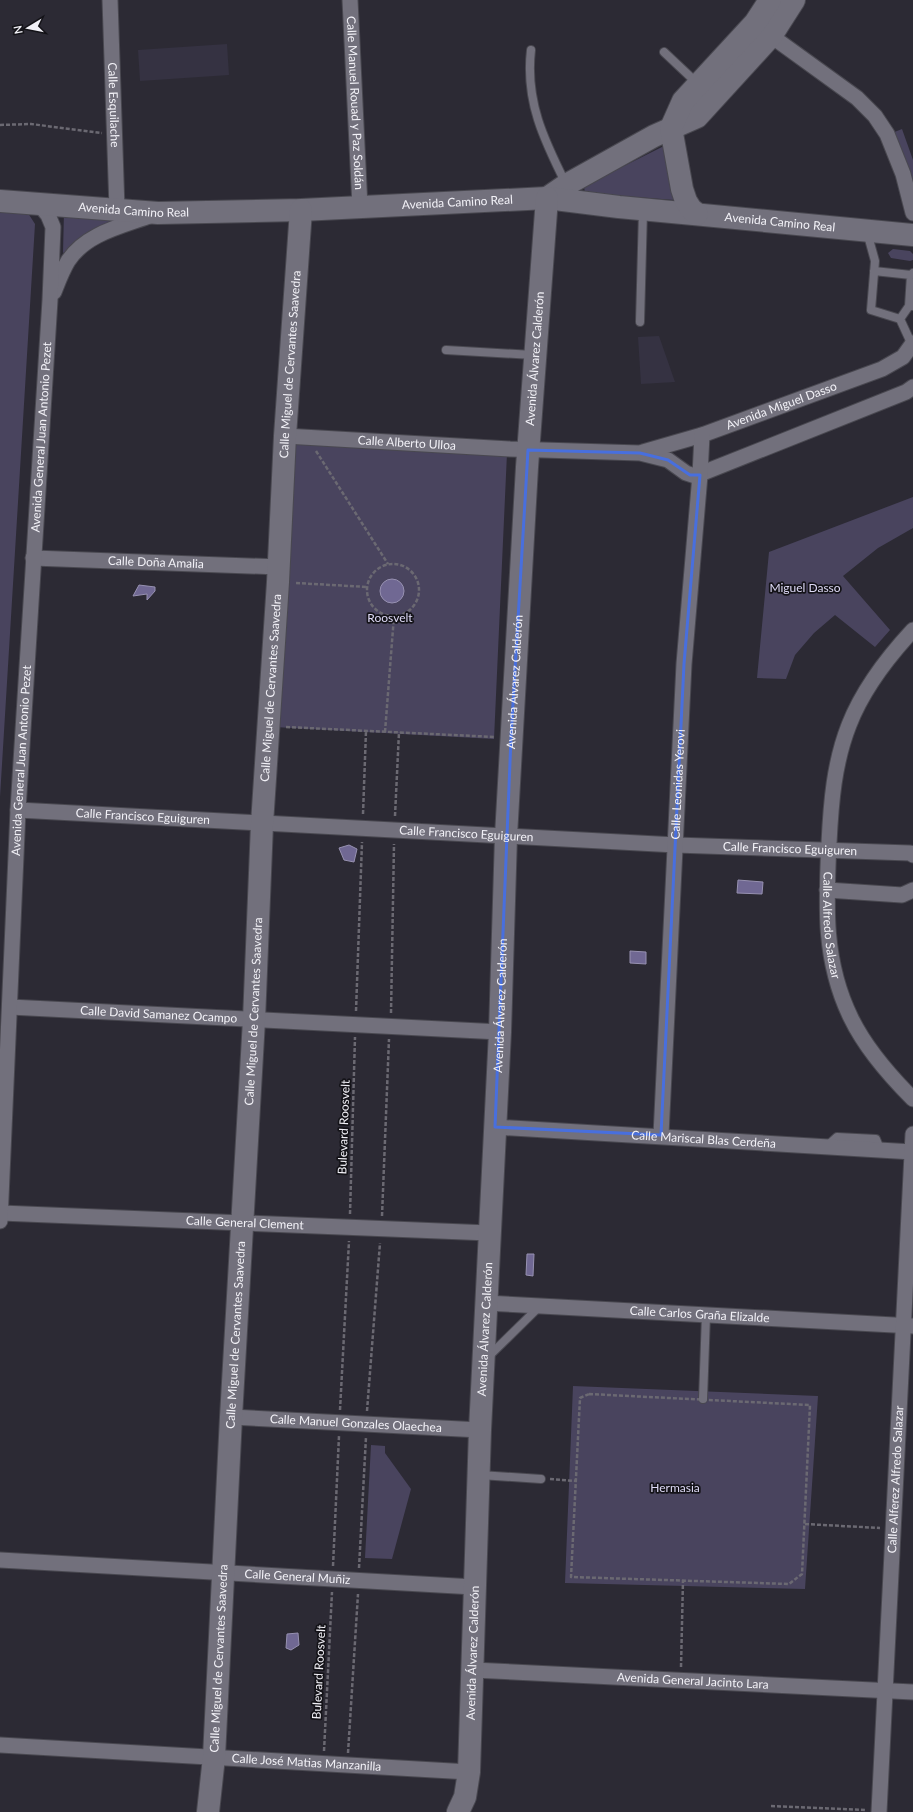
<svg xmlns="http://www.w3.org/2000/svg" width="913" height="1812" font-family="Lato,sans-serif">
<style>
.built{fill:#353242}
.green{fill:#49445e}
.water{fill:#706893;stroke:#9791b1}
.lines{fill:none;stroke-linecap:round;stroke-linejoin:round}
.lane-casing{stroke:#494850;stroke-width:10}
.street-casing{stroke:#494850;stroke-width:17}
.secondary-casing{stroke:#494850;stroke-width:24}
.path{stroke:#6b6972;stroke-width:2.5;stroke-dasharray:4 2;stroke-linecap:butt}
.lane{stroke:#72707c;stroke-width:8}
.street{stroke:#72707c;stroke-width:15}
.secondary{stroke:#72707c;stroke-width:22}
.marked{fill:none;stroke:#486fde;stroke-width:3;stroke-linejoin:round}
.labels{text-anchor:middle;stroke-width:3.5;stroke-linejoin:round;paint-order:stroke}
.street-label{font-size:12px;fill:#f2f1f7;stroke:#141318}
.park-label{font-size:12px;fill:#dfdbf7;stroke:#141318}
</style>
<rect width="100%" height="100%" fill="#2c2a34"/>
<path class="built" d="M227,44l2,31 -89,6 -2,-31z
M659,336l16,46 -34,2 -3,-47z"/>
<path class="green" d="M902,129l11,31v33l-21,-60z
M664,146l10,54 -89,-7 -1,-7z
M0,209l26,1 9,14 -35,573z
M64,211l53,10 -54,32z
M893,249l17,2 3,3v6l-3,1 -19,-3 -3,-5z
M291,442l216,11 -13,286 -220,-12z
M913,497v31l-35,20 -35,28 47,54 -15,17 -40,-32 -21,18 -19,22 -9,24 -29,-1 12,-126z
M573,1386l245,10 -13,193 -240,-6z
M371,1445l14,1v7l26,36 -19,70 -27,-1z"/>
<path class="water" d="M380 591a12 12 0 1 1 24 0a12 12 0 1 1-24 0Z
M139,585l16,2v4l-8,9v-6l-14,2z
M349,845l8,4 -3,13 -10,-2 -5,-12z
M738,880l25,2 -1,12 -25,-1z
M630,951l16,1v12l-16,-1z
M527,1254h7l-1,22 -7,-1z
M298,1633l1,12 -8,5 -5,-2 1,-14z"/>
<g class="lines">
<g class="lane-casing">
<path id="lane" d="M531,50c-6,51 13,90 35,134
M664,52l34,32
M867,232l8,29 -4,49 29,9
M874,271l37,4 2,-2
M909,306l2,-31
M640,322l3,-111
M912,345l-12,-26 9,-13h4
M446,350l87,5
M827,1146l10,-9 39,2 4,10
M488,1357l52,-51
M703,1399l3,-84
M480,1475l61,4"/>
</g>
<g class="street-casing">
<g id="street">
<path id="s1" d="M110,0l7,209"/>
<path id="s2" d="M350,0l10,207"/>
<path d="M763,30l94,68 18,18 12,18 16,40 10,39"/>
<path d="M54,292c4,-10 8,-21 14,-31 18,-28 55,-35 84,-46"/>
<path id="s3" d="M285,436l225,13 130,4 28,7 18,13 9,3 211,-84 7,-5"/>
<path id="s4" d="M643,452l59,-17 180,-66 21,-12 10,-14"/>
<path id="s5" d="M33,558l246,9"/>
<path id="s6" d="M913,630c-26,28 -50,59 -64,95 -15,38 -18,78 -20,118 -3,62 -6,118 22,175 15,31 38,57 62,81"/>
<path id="s7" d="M18,810l658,35 234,8 3,2"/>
<path d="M827,890l75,5 11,-5"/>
<path id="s8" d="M10,1007l490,25"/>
<path id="s9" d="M495,1127l418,25"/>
<path id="s10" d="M661,1135l23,-471 16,-189 2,-40"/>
<path id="s11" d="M1,1213l488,20"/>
<path id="s12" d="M0,1221l18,-411 32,-510 3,-73 -5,-12 -9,-11"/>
<path id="s13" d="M485,1303l428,23"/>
<path id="s14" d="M231,1417l249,13"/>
<path id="s15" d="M0,1560l474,27"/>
<path id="s16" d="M473,1670l440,22"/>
<path id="s17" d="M0,1745l469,27"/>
<path id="s18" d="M879,1812l34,-678"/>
</g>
</g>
<g class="secondary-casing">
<g id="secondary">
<path d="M547,198l19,-13 88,-49 43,-19 74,-81 23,-36"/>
<path id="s19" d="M0,201l158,12 143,-3 246,-12 72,9 294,28"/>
<path d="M697,214l-6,-5 -5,-8 -4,-12 -11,-61 12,-27 72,-78 15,-23"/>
<path id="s20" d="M208,1812l6,-55 17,-340 23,-397 8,-196 16,-242 7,-146 16,-226"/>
<path id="s21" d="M458,1812l7,-15 4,-25 11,-342 20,-398 6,-196 21,-369 20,-269"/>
</g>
</g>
<path class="path" d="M0,125l31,-1 71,9
M316,451l72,113
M367 590a26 26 0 1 1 52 0a26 26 0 1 1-52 0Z
M296,583l71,4
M286,727l209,10
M385,732l9,-116
M363,814l3,-83
M395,816l4,-84
M356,1011l6,-169
M391,1013l3,-169
M350,1214l5,-177
M382,1216l7,-177
M589,1394l221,11 -8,169 -13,10 -218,-7 9,-179z
M340,1410l9,-169
M367,1411l13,-168
M550,1479l26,2
M805,1524l75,4
M333,1566l6,-130
M359,1568l7,-131
M681,1667l2,-87
M324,1751l8,-159
M348,1753l10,-159
M771,1806l94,4"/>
<use href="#lane" class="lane"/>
<use href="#street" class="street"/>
<use href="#secondary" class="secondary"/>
</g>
<path class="marked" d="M528,450l112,3 28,7 22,15h10l-16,189 -23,471 -166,-8 16,-389z"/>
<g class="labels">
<g class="street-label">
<text dy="4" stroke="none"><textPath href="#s2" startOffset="103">Calle Manuel Rouad y Paz Soldán</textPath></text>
<text dy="4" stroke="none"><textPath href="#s1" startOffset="105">Calle Esquilache</textPath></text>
<text dy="4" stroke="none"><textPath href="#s19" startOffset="458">Avenida Camino Real</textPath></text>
<text dy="4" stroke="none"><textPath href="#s19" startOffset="134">Avenida Camino Real</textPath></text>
<text dy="4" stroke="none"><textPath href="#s19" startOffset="782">Avenida Camino Real</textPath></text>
<text dy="4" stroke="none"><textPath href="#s21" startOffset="1457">Avenida Álvarez Calderón</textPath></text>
<text dy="4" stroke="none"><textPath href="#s20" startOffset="1450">Calle Miguel de Cervantes Saavedra</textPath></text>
<text dy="4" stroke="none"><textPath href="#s4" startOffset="146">Avenida Miguel Dasso</textPath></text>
<text dy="4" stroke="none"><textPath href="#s12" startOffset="785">Avenida General Juan Antonio Pezet</textPath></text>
<text dy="4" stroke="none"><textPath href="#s3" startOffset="122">Calle Alberto Ulloa</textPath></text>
<text dy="4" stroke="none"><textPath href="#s5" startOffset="123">Calle Doña Amalia</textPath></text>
<text dy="4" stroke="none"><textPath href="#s21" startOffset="1133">Avenida Álvarez Calderón</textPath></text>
<text dy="4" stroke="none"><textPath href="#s20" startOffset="1126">Calle Miguel de Cervantes Saavedra</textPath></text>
<text dy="4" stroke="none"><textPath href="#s12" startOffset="461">Avenida General Juan Antonio Pezet</textPath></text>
<text dy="4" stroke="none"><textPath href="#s10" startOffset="351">Calle Leonidas Yerovi</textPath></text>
<text dy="4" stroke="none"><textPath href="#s7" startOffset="125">Calle Francisco Eguiguren</textPath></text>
<text dy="4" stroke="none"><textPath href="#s7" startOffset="449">Calle Francisco Eguiguren</textPath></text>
<text dy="4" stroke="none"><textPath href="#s7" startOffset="773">Calle Francisco Eguiguren</textPath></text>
<text dy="4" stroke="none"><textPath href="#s6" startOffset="318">Calle Alfredo Salazar</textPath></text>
<text dy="4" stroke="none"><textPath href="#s21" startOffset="809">Avenida Álvarez Calderón</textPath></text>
<text dy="4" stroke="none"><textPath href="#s20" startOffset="802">Calle Miguel de Cervantes Saavedra</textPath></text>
<text dy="4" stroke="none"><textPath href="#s8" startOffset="149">Calle David Samanez Ocampo</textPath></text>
<text transform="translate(344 1127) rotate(-88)" y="4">Bulevard Roosvelt</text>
<text dy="4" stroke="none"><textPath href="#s9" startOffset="209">Calle Mariscal Blas Cerdeña</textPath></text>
<text dy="4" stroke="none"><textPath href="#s11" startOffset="244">Calle General Clement</textPath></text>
<text dy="4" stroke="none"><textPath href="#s13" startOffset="215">Calle Carlos Graña Elizalde</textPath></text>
<text dy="4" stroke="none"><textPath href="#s21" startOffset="485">Avenida Álvarez Calderón</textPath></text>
<text dy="4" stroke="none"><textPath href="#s20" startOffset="478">Calle Miguel de Cervantes Saavedra</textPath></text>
<text dy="4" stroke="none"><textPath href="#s14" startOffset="125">Calle Manuel Gonzales Olaechea</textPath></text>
<text dy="4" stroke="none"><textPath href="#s18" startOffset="333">Calle Alferez Alfredo Salazar</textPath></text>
<text dy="4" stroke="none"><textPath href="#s15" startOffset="298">Calle General Muñiz</textPath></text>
<text dy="4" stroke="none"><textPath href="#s21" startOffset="161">Avenida Álvarez Calderón</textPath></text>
<text dy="4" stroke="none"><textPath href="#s20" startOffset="154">Calle Miguel de Cervantes Saavedra</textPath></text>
<text transform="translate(319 1672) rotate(-87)" y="4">Bulevard Roosvelt</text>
<text dy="4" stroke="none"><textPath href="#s16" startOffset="220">Avenida General Jacinto Lara</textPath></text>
<text dy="4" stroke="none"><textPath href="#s17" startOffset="307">Calle José Matias Manzanilla</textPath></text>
</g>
<g class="park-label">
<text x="805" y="592">Miguel Dasso</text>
<text x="390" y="622">Roosvelt</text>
<text x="675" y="1492">Hermasia</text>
</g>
</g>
<g transform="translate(28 28) rotate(260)" stroke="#141318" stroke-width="3" paint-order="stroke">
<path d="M0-3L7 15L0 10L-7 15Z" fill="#f2f1f7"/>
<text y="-6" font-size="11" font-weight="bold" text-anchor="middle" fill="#f2f1f7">N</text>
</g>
</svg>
